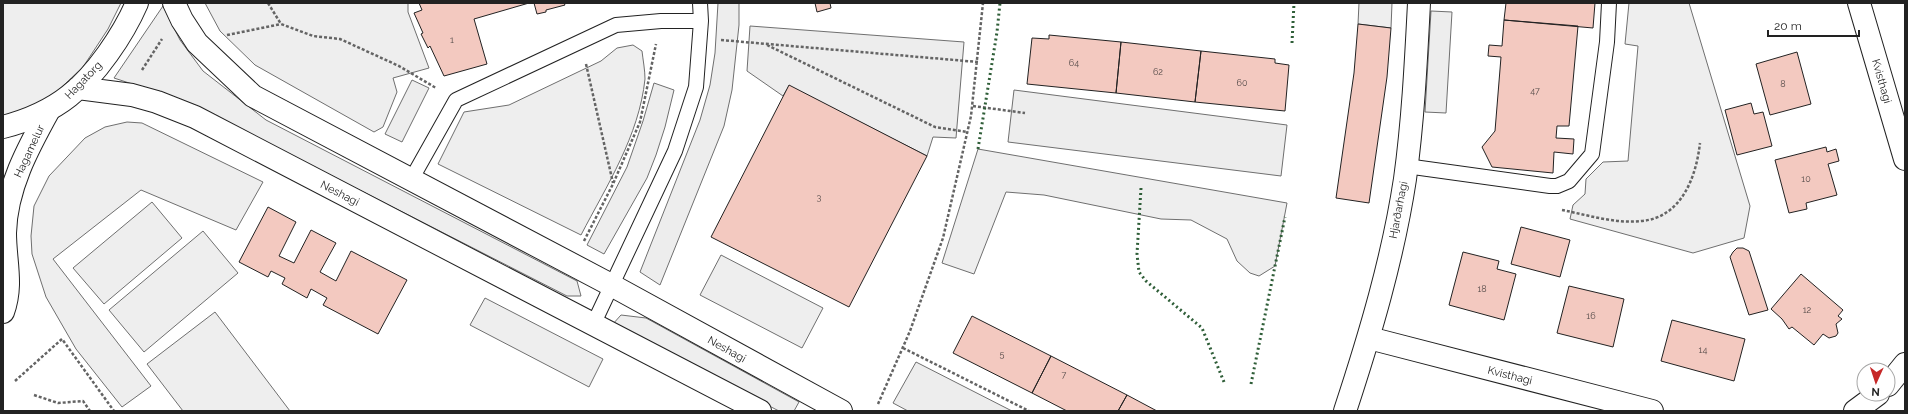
<svg xmlns="http://www.w3.org/2000/svg" width="1908" height="414" font-family="Raleway,sans-serif">
<style>
.green{fill:#eee;stroke:#6f6f6f}
.parking{fill:#ededed;stroke:#6f6f6f}
.building{fill:#f3c9c0;stroke:#222}
.lines{fill:none;stroke-linecap:round;stroke-linejoin:round}
.service-casing{stroke:#222;stroke-width:16}
.minor-casing{stroke:#222;stroke-width:24}
.tertiary-casing{stroke:#222;stroke-width:24}
.path{stroke:#646464;stroke-width:2.5;stroke-dasharray:3 2;stroke-linecap:butt}
.service{stroke:#fff;stroke-width:14}
.minor{stroke:#fff;stroke-width:22}
.tertiary{stroke:#fff;stroke-width:22}
.hedge{stroke:#2f5e38;stroke-width:3;stroke-dasharray:2 3;stroke-linecap:butt}
.labels{text-anchor:middle;stroke-width:3;stroke-linejoin:round;paint-order:stroke}
.number-label{font-size:9px;fill:#564c4a}
.street-label{font-size:11px;fill:#222;stroke:#fff}
</style>
<rect width="100%" height="100%" fill="#fff"/>
<path class="green" d="M3,3h118l-13,26 -25,38 -35,33 -45,19z
M205,3h203v9l21,56 -36,10 4,14 -14,35 -9,5 -119,-67 -35,-34z
M1359,3h33l-1,25 -33,-4z
M1629,3h60l61,203 -6,32 -51,15 -123,-34 3,-14 12,-11 1,-15 17,-17 25,-1 10,-115 -13,-2z
M163,6l17,34 23,31 63,49 311,161 4,15h-14l-380,-194 -73,-24z
M633,45l9,6c1,9 3,19 3,28 -6,57 -38,106 -64,156l-143,-71 26,-52 45,-7 92,-44 16,-13z
M127,122l15,1 121,59 -27,48 -95,-40 -88,69 98,127 -29,21 -46,-58 -30,-52 -14,-43 -1,-18 3,-30 15,-30 36,-38 20,-11z
M978,149l309,54 -12,63 -16,10 -9,-3 -13,-12 -10,-22 -36,-19 -30,-1 -117,-24 -38,-3 -32,82 -32,-11z
M152,202l30,36 -78,66 -31,-36z
M203,231l35,42 -94,79 -35,-42z
M721,255l102,53 -21,40 -102,-53z
M485,298l118,61 -14,28 -119,-62z
M215,312l75,99h-107l-36,-47z
M621,315l25,3 153,84 -5,9h-15l-167,-86z"/>
<path class="parking" d="M718,3h21v22l-7,65 -8,36 -64,159 -20,-13 60,-152 10,-35 5,-32z
M1431,11l21,1 -6,101 -21,-1z
M750,26l214,16 -8,96 -23,-1 -6,19 -138,-70 -6,10 -36,-25z
M412,80l17,8 -27,54 -17,-8z
M654,83l20,7 -9,37 -9,28 -9,23 -43,76 -17,-9 40,-78 16,-46z
M1014,90l273,35 -6,51 -273,-34z
M916,362l96,49h-104l-15,-8z"/>
<path class="building" d="M419,3h110l-55,16 13,45 -43,12 -14,-30 -2,2 -7,-14 2,-1 -9,-20 8,-3z
M534,3h30l1,2 -19,5v2l-9,2z
M815,3h15l1,5 -14,4z
M1506,3h89l-2,25 -89,-8z
M1504,20l74,6 -9,100h-12l-1,12 18,1 -1,15 -19,-2 -1,21 -61,-6 -10,-20 13,-16 6,-74 -13,-1 1,-11 13,1z
M1358,24l33,4 -4,49 -18,126 -33,-5 18,-125z
M1049,35l72,7 -5,51 -89,-9 5,-46 17,1z
M1121,42l80,9 -6,51 -79,-9z
M1201,51l74,8v4l14,2 -4,46 -90,-9z
M1797,52l14,52 -41,11 -14,-51z
M789,85l138,71 -78,151 -138,-70z
M1751,103l3,11 9,-2 9,34 -35,9 -12,-45z
M1826,147l1,5 9,-3 3,12 -11,3 9,31 -31,8 1,6 -18,4 -14,-53z
M268,207l28,15 -17,34 15,7 17,-33 25,13 -16,29 16,9 15,-30 56,29 -29,54 -55,-29 4,-7 -16,-9 -4,9 -25,-14 3,-6 -14,-7 -3,6 -29,-15z
M1521,227l49,13 -10,37 -49,-13z
M1737,248h6l6,3 19,59 -19,5 -19,-58 3,-5z
M1463,252l36,9 -2,8 19,5 -12,46 -55,-15z
M1801,274l42,36 -5,6 4,3 -6,5 2,9 -2,3 -7,2 -6,-4 -9,11 -22,-18 -3,2 -7,-10 -11,-10z
M1569,286l55,13 -11,48 -56,-14z
M972,316l79,40 -19,37 -79,-40z
M1672,320l73,19 -11,42 -73,-20z
M1051,356l76,39 -9,16h-51l-35,-18z
M1127,395l30,16h-39z"/>
<g class="lines">
<g class="service-casing">
<path id="service" d="M1406,166l144,20h7l12,-5 23,-27 15,-112 2,-39
M411,180l45,-80 160,-75 45,-4h40
M593,325l82,-174 21,-64 5,-66 -1,-18"/>
</g>
<g class="minor-casing">
<path id="minor" d="M1859,3l46,156
M3,312c10,-27 2,-51 2,-79 1,-45 23,-85 44,-123
M1369,338l283,73
M1888,385l17,-21
M1345,411c25,-76 48,-153 60,-232 8,-58 11,-118 14,-176
M1855,411l23,-17"/>
</g>
<g class="tertiary-casing">
<path id="tertiary" d="M174,3l8,17 15,23 56,53 360,190 228,125
M78,88l54,7 25,7 38,15 565,294
M3,127c23,-6 47,-16 66,-31 27,-21 54,-61 68,-93"/>
</g>
<path class="path" d="M268,3l13,21 32,12 27,3 59,27 37,22
M227,35l54,-11
M721,40l257,22
M767,45l168,82 33,5
M586,64l27,119
M142,70l20,-31
M973,106l52,7
M1562,210c26,5 53,14 79,11 40,-3 55,-43 59,-78
M584,241l29,-57 27,-62 16,-78
M903,348l126,63
M15,381l47,-42 52,72
M34,395l24,8 25,-2 7,10
M878,404l32,-73 33,-93 28,-122 12,-113"/>
<use href="#service" class="service"/>
<use href="#minor" class="minor"/>
<use href="#tertiary" class="tertiary"/>
<path class="hedge" d="M1292,43l2,-40
M978,149l19,-117 3,-29
M1141,188l-4,66 2,18 7,9 56,47 22,54
M1251,384l34,-167"/>
</g>
<g class="labels">
<g class="number-label">
<text x="452" y="43">1</text>
<text x="1074" y="66">64</text>
<text x="1158" y="75">62</text>
<text x="1242" y="86">60</text>
<text x="1783" y="87">8</text>
<text x="1535" y="94">47</text>
<text x="1806" y="182">10</text>
<text x="819" y="200">3</text>
<text x="1482" y="292">18</text>
<text x="1807" y="313">12</text>
<text x="1591" y="319">16</text>
<text x="1703" y="353">14</text>
<text x="1002" y="357">5</text>
<text x="1064" y="378">7</text>
</g>
<g class="street-label">
<text transform="translate(83 80) rotate(-46)" y="4">Hagatorg</text>
<text transform="translate(1882 81) rotate(74)" y="4">Kvisthagi</text>
<text transform="translate(29 151) rotate(-65)" y="4">Hagamelur</text>
<text transform="translate(340 193) rotate(27)" y="4">Neshagi</text>
<text transform="translate(1398 210) rotate(-79)" y="4">Hjarðarhagi</text>
<text transform="translate(727 349) rotate(29)" y="4">Neshagi</text>
<text transform="translate(1510 375) rotate(14)" y="4">Kvisthagi</text>
</g>
</g>
<rect width="1908" height="414" fill="none" stroke="#222222" stroke-width="8"/>
<g transform="translate(1876 382) rotate(183)"><circle r="19" fill="#ffffff" stroke="#a7a7a7"/>
<path d="M0-3L7 15L0 10L-7 15Z" fill="#c62828"/>
<text y="-6" font-size="11" font-weight="bold" text-anchor="middle" fill="#222222">N</text>
</g>
<path d="M1768 30v6h91v-6" fill="none" stroke="#222222" stroke-width="2"/>
<text x="1774" y="30" font-size="12" fill="#222222" stroke="#ffffff" stroke-width="3" paint-order="stroke">20 m</text>
</svg>
